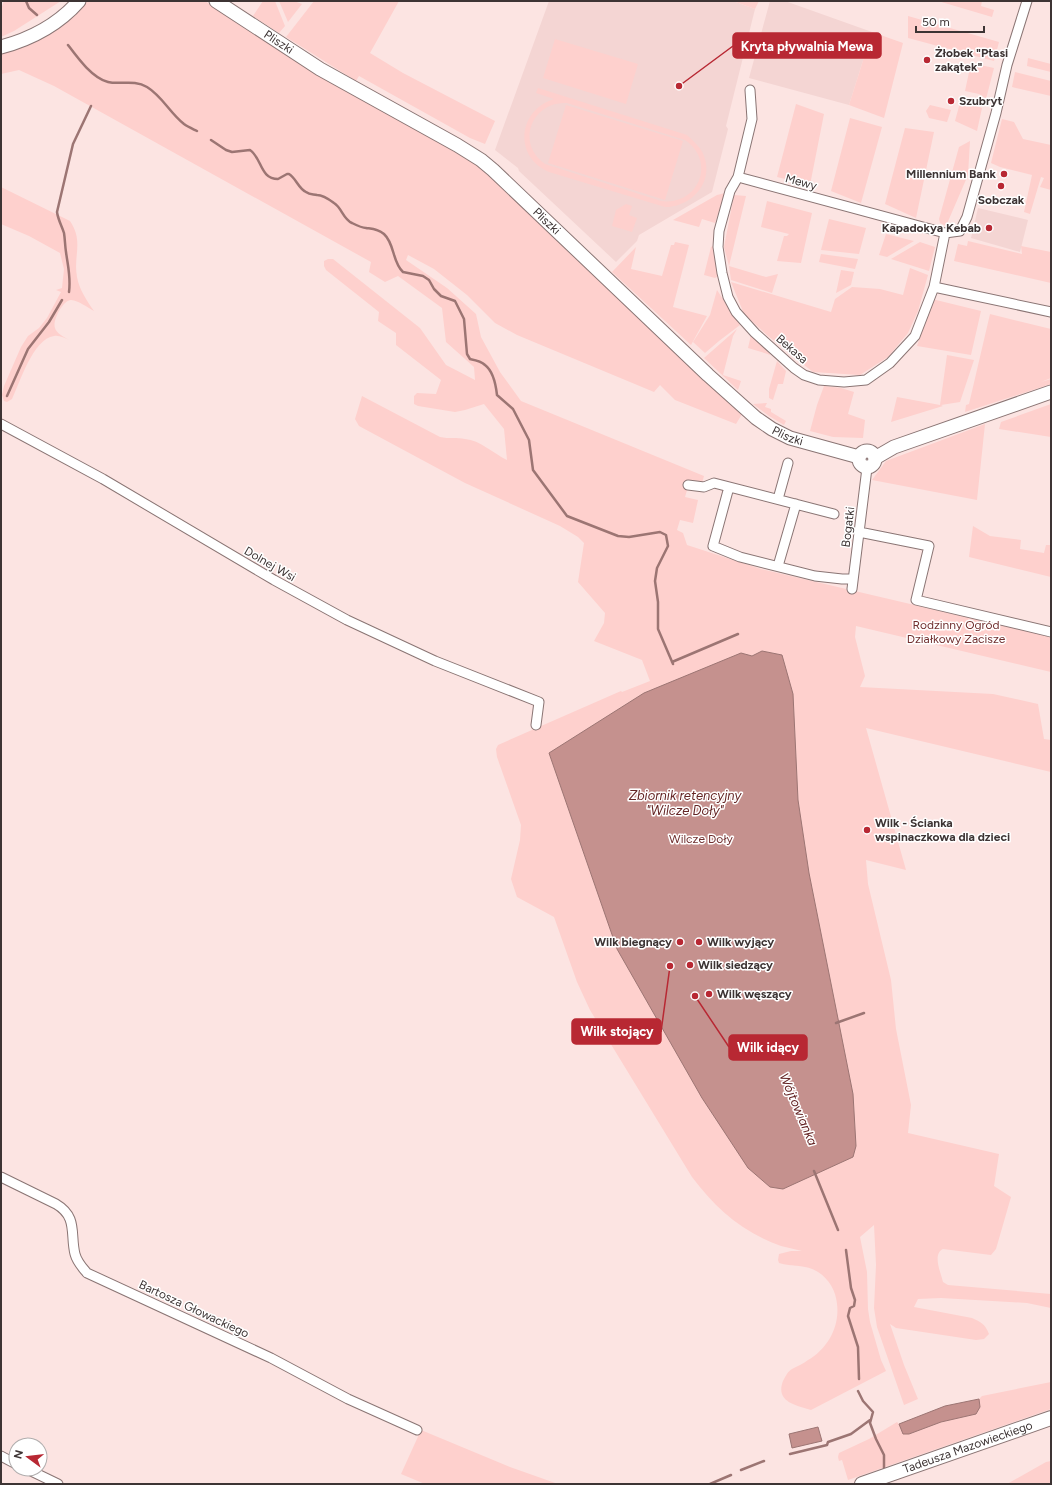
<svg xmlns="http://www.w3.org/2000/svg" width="1052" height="1485" font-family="Figtree,sans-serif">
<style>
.built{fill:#f4d5d3}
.green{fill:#fed0cd;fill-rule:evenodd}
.water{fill:#c5918e;stroke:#9c7573}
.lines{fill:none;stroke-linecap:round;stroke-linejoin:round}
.stream{stroke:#9c7573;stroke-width:2.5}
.street-casing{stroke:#8a7574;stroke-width:11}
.secondary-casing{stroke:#8a7574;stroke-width:15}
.primary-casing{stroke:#8a7574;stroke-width:16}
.street{stroke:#fff;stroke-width:9}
.secondary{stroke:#fff;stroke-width:13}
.primary{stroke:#fff;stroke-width:14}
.poi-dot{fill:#b82833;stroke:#fff;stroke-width:1.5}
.labels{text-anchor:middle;stroke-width:3;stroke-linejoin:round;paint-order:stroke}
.street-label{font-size:12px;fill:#3d3434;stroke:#fff}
.poi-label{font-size:12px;font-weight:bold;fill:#3d3434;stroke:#fff;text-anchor:start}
.park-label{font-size:12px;fill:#712f2f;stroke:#fff}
.water-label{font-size:13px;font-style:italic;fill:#642424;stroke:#fff}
.leader{fill:none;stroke:#b82833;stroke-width:1.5}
.callout-dot{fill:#b82833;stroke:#fff;stroke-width:1.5}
.callout{fill:#b82833;stroke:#b82833;stroke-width:1.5}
.callout-label{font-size:13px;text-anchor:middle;font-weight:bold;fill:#fff}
</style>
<rect width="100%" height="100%" fill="#fce4e2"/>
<path class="built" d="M549,1h184l22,8 -29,117 2,3 -16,63 -73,43 -2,6 -21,21 -97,-91 -1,-3 -23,-18z
M770,1h15l87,31 -23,73 -100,-27z
M978,208l50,12 -8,32 -49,-14z"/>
<path class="green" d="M4,1h57l-47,30 -13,6v-28z
M79,1h126l89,59 45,27 132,72 10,8 261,247 -6,10 -61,-24 -15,-15 -6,7 -137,-57 -22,-12 -28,-28 -33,-26 -26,-14 -2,5 41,28 29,26 5,23 19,35 21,29 183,75 -2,7 -12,-3 -5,17 13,3 -5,23 -13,-3 -3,10 6,3 4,12 74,24 290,68v35l-195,-46 -1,11 10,39 -5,11 133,7 45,10 6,35 7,1v32l-185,-44 40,142 -40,-10 2,24 23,96 5,49 15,76 -3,28 91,21 -5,32 17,11 -15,52 -5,6 -48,-6c-11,5 -2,24 0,33l5,3 103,9v14l-24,-5 -86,-5 -23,1 -4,8 58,11c9,4 13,6 17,16l-5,5 -8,1 -80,-12 -6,-4 14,41 14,34 -14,6 -27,-78 -3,-19 2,-43 -2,-40 -14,12 7,35 1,37 2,13 11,38 5,11 -75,39c-15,-5 -36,-8 -28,-29 2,-4 5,-10 9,-12 5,-3 11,-5 16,-9 19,-11 32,-33 29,-56 -1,-13 -8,-25 -19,-32 -12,-8 -26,-5 -39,-9l-1,-3 1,-6 12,-3h11c-7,-2 -14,-3 -21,-5 -39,-14 -65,-37 -89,-69l-102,-167 -13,-28 -23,-65 -37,-20 -6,-18 9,-39 1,-15 -24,-68 -1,-8 2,-4 123,-54 1,1 28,-11 -8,-21 -48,-19 10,-18 1,-10 -27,-31 6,-39 -6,-6 -18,-11 -95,-43 -106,-57 -4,-7 7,-23 78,41c9,2 17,0 25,2 15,1 29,15 42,21l-3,-31 -20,-25 -19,6 -10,2 -37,-6 -4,-2v-8l3,-3 19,1 5,-14 -45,-35v-12l-18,-12 1,-9 -53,-42 -2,-4v-5l4,-2h5l87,69 26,37 29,15 -1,-13 -28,-25 -4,-34 -44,-32 -13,6 -16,-10 2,-10 -317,-176 -35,-16 -18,4v-27l13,-3z
M263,1h12l10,25 -6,7 -26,-17z
M279,1h15l8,3 -14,18z
M314,1h85l-29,52 33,20 92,48 -10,23 -15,-6 -111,-62 -3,5 -70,-44z
M733,1h26l-4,8z
M938,1h44l-1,5 13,4 -2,7z
M908,16l91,26 -5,19 -86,-23z
M872,32l31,11 -19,75 -35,-13z
M555,39l83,25 -12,40 -83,-26z
M1028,58l23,6v8l-24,-6z
M971,63l23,5 -8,31 -7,-5 -14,-3z
M1015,72l36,9v15l-39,-9z
M538,88l149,47c6,6 14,12 17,21 10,27 -13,51 -39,51l-116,-35c-36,-15 -31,-62 5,-73l-18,-6zM567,103l118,37c32,22 13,66 -24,61l-116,-37c-30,-21 -13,-63 22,-61z
M961,99l21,9 -5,23 -22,-10z
M796,104l28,10 -14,71 -33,-8z
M566,105l117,36 -18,59 -117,-37z
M930,105l21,5 -4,12 -18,-4 -3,-7z
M850,118l32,9 -21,76 -30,-12z
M1002,119l12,3 9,17 28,6v45l-11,-3 4,-9 -3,-1 -11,37 -6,-2 8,-37 -32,-8 -9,-4z
M905,128l29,4 -18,86 -31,-14z
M970,141l-2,34 -22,51 -6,-3 -1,-4 20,-72z
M1,187l69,34c14,21 3,34 7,56 2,12 10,24 17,34 -7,-4 -15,-10 -23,-11 -8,0 -19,21 -16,28 1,5 9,9 14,12 -4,-2 -10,-5 -15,-4 -21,3 -34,46 -42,63l-5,3 -3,-1 -2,-6 2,-9 17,-39 7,-11 11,-8 8,-10 14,-26 -5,-2 6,-2 2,-19 -4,-16 -31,-17 -28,-12z
M725,193l-10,30 -13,-4 -3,8 -26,-7 44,-25z
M734,195l12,1 -17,70 37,11 12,-3 -6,19 -41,-13 -2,-14 -5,-19z
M767,201l45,12 -11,50 -24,-2 7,-25h3l2,-2 -28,-7z
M626,204l6,2 -3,9 8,3 -5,14 -20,-6 4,-16z
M829,219l37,9 -7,26 -38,-4z
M886,234l28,7 -27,16 -8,-2z
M968,241l54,13 -1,-8 30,6v31l-97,-22 4,-17 9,2z
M675,242l14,3 -16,62 34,9 -16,29 -79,-73 24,-25 -5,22 31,7 9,-31h3z
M920,242l15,5 -6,24 -38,-12z
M713,246l5,30 -3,2 -11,-3 7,-28z
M821,254l37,5 -3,10 -36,-7z
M910,268l18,7 -10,36 -10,22 -20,24 -28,18 -47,-3 -45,-36 -24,-22 -13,-32 100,30 4,-13 17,-12 28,2 23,6z
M841,270l13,2 -3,13 -15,8z
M717,290l23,35 -21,16 -14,12 -12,-11 17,-27z
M932,299l49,12 -10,44 -54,-9z
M990,314l61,15v49l-10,4 10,-3v5l-86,28 1,-7 3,-1z
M737,329l-4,7 -10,39 18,6 -3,9 -34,-32z
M751,335l20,20 -23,-7z
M947,355l27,5 -14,42 -19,3 2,1 -52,16 6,-25 43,8z
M777,361l9,10 -3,13h-5l-5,16 -4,-2v-9z
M824,386l17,2 13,4 -6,22 17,6 -2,18 -30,-1 -23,-6 7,-26z
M767,403l-2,4 6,2v3l15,9 -2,4 -15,-9 -16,-12z
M1051,404v33l-52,-8 2,-7z
M985,424l-8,76 -105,-20 14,-19z
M973,526l17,10 31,4 -1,9 24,4 2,-8h5v32l-82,-20z
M1051,1382v27l-203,71 -6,-20 -3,1 -1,-4 1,-4 30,-14 28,-17 2,2 4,9 6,1 32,-12 35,-8 4,-7 -1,-8 3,-3z
M421,1430l89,37 48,17h-133l-24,-10z
M1051,1461v23h-44l39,-22z"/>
<path class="water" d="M762,651l20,4 11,39 5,106 11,73 44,221 3,52 -3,11 -70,32 -13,-2 -22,-19 -46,-70 -85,-149 -68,-196 95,-60 97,-40 11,3z
M979,1399l1,8 -4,7 -35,8 -32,12h-6l-4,-10 46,-18z
M818,1427l4,14 -30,7 -3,-14z"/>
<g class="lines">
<path class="stream" d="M26,1l3,7 8,7
M68,45c9,12 24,33 40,37 12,3 26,-3 39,5 15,9 23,26 37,37 4,3 9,5 13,7
M211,140l15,10 6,2 18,-2c12,8 10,29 28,29l9,-5h2c7,4 9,14 17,18 4,3 7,2 11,3 5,0 13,5 17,8 8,5 9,16 18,20 4,2 11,5 14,5 7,1 12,1 18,6 11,10 8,28 19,38l20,4 6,4 5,9 7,7 14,5 9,18 3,35 3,5c5,1 11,2 15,6 8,6 11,21 12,30l16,14 16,31 4,30 34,46 51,20 11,1 31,-5 6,3 2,11 -11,22 -2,13 3,21v27l15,35
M69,292c2,-15 -1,-25 -3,-40 -1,-6 -1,-13 -2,-19 -2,-7 -6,-13 -7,-21l16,-68 18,-38
M7,396l21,-47 21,-27 13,-22
M672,662l66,-28
M836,1023l28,-10
M814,1171l24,59
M846,1250l5,38 4,12 -1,6 -4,2 -2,8 10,31 1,32
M858,1391l5,10 10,11 -3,11 6,16 8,16v17
M790,1454l37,-9 1,-3 23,-8 19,-14
M741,1470l23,-9
M710,1484l21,-9"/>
<g class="street-casing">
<path id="street" d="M750,90l2,29 -14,58 207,56 15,-2 7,-14 29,-104 11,-48 20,-64
M738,177l-8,14 -11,40 -1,16 4,26 6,24 8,15 19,21 39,35 10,7 15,5 25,2 22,-2 24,-17 25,-27 19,-49 11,-54
M934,287l117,25
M1,424l102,55 171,101 73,40 88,41 104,41 -3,23
M688,485l16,2 10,-4 120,31
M729,487l-16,59 27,11 75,19 27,3h11
M778,499l10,-36
M859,532l70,14 -13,54 135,32
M778,566l18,-62
M852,589l15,-121
M1,1177l55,27c22,13 14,30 19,50 2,8 7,13 12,19l184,85 77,41 69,31
M1,1456l15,8
M27,1469l31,15"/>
</g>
<g class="secondary-casing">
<g id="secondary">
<path id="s1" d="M216,1l104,68 137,76 24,15 12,10 215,205 48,43 16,11 18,9 69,19"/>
<path d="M1,47c30,-8 57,-22 78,-46"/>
<circle cx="867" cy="459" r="8"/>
<path d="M875,458l19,-11 157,-55"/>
</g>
</g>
<g class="primary-casing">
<g id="primary">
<path id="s2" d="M862,1484l189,-66"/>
</g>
</g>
<use href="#street" class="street"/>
<use href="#secondary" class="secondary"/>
<use href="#primary" class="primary"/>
</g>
<g class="poi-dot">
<circle cx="927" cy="60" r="4"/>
<circle cx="951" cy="101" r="4"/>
<circle cx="1004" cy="174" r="4"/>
<circle cx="1001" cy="186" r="4"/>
<circle cx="989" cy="228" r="4"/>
<circle cx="867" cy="830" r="4"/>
<circle cx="680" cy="942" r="4"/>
<circle cx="699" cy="942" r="4"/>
<circle cx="690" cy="965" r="4"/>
<circle cx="709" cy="994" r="4"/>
</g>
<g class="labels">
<g class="street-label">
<text dy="4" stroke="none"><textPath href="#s1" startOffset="75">Pliszki</textPath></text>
<text transform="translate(801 182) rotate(15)" y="4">Mewy</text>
<text dy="4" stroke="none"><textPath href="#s1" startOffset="399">Pliszki</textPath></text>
<text transform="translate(792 349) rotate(41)" y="4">Bekasa</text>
<text dy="4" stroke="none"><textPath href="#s1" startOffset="723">Pliszki</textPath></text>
<text transform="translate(848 527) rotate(-83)" y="4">Bogatki</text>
<text transform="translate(270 564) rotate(30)" y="4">Dolnej Wsi</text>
<text transform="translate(194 1309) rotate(25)" y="4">Bartosza Głowackiego</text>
<text dy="4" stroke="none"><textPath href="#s2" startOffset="112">Tadeusza Mazowieckiego</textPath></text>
</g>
<g class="poi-label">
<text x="935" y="57">Żłobek "Ptasi<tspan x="935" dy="14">zakątek"</tspan></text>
<text x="959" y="105">Szubryt</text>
<text x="996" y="178" text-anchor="end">Millennium Bank</text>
<text x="1001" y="204" text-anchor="middle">Sobczak</text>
<text x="981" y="232" text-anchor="end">Kapadokya Kebab</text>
<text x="875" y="827">Wilk - Ścianka<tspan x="875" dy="14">wspinaczkowa dla dzieci</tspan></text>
<text x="672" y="946" text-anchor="end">Wilk biegnący</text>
<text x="707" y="946">Wilk wyjący</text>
<text x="698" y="969">Wilk siedzący</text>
<text x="717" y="998">Wilk węszący</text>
</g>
<g class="park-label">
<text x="956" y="629">Rodzinny Ogród<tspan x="956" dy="14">Działkowy Zacisze</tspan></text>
<text x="701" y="843">Wilcze Doły</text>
</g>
<g class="water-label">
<text x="685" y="800">Zbiornik retencyjny<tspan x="685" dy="15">"Wilcze Doły"</tspan></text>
<text transform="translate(799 1109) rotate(67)" y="5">Wójtowianka</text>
</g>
</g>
<path class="leader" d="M679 86L733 46M670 966L661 1032M695 996L729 1047"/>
<g class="callout-dot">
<circle cx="679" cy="86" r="4"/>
<circle cx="670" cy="966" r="4"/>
<circle cx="695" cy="996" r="4"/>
</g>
<g class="callout">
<rect x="733" y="33" width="148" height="25" rx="4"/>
<rect x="572" y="1019" width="89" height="25" rx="4"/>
<rect x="729" y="1035" width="78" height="25" rx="4"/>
</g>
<g class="callout-label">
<text x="807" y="51">Kryta pływalnia Mewa</text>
<text x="617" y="1036">Wilk stojący</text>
<text x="768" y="1052">Wilk idący</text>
</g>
<rect width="1052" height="1485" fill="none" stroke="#3d3434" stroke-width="4"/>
<g transform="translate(28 1457) rotate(285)"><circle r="19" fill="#ffffff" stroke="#b1aeae"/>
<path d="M0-3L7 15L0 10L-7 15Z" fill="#b82833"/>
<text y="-6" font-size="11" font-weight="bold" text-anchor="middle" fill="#3d3434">N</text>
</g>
<path d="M916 26v6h68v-6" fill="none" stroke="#3d3434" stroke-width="2"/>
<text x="922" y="26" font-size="12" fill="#3d3434" stroke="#ffffff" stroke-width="3" paint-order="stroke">50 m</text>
</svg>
